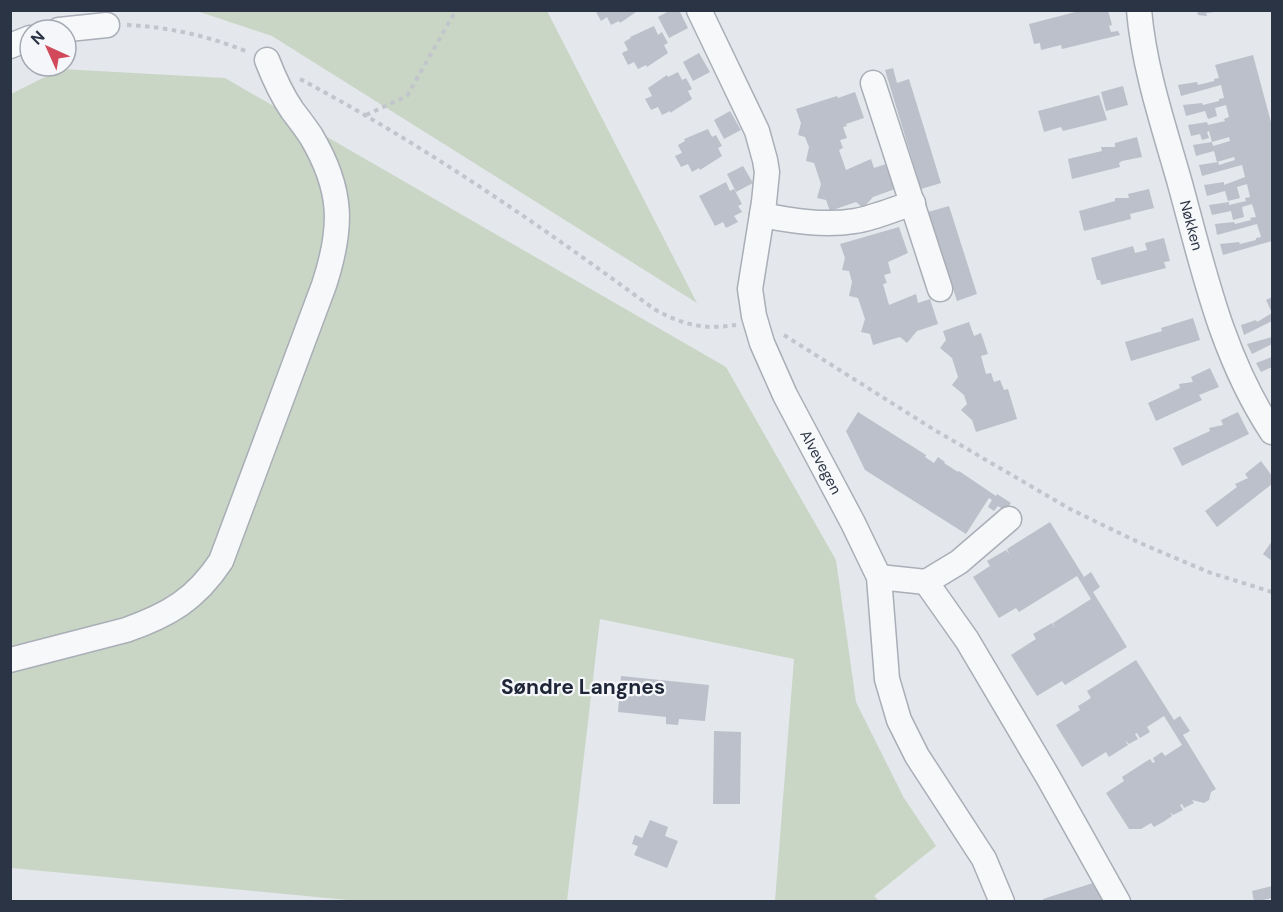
<svg xmlns="http://www.w3.org/2000/svg" width="1283" height="912" font-family="'DM Sans',sans-serif">
<style>
.green{fill:#c9d6c5}
.building{fill:#bbc0ca}
.lines{fill:none;stroke-linecap:round;stroke-linejoin:round}
.minor-casing{stroke:#a9aeb7;stroke-width:27}
.path{stroke:#c2c5cb;stroke-width:4;stroke-dasharray:4.5 4.5;stroke-linecap:butt}
.minor{stroke:#f7f8fa;stroke-width:24}
.labels{text-anchor:middle;stroke-width:4.5;stroke-linejoin:round;paint-order:stroke}
.street-label{font-size:15px;fill:#2b3445;stroke:#f4f6f9}
.district-label{font-size:21px;font-weight:bold;fill:#1d2536;stroke:#f4f6f9}
</style>
<rect width="100%" height="100%" fill="#e4e7ec"/>
<path class="green" d="M197,11h350l150,292 -425,-267z
M61,69l164,9 501,289 110,193 20,142 48,96 32,48 -62,50 5,5h-104l19,-242 -194,-40 -33,282h-209l-347,-33v-774z"/>
<path class="building" d="M595,10h44l-19,13 -1,-2 -8,4 -4,-8 -6,4z
M671,10h8l9,18 -19,10 -11,-21z
M1083,10h25l4,15 -3,1 2,6 7,-1 2,4 -58,14 -1,-4 -20,5 -1,-7 -6,1 -5,-20z
M1197,10h18v2l-9,1 1,3 -9,-1z
M654,26l4,9 4,-3 6,11 -4,2 4,8 -21,14 -1,-2 -8,4 -4,-7 -6,3 -6,-12 6,-3 -4,-8 7,-4 -1,-1z
M699,53l11,19 -17,9 -10,-19z
M1253,55l19,71v115l-49,14 -3,-11 19,-2 1,2 16,-4v-2l5,-1 -4,-13 -40,11 -2,-11 19,-2 1,2 16,-4 -1,-2 6,-1 -4,-13 -10,3 2,10 -11,3 -2,-9 -19,4 -3,-10 20,-3v3l17,-4 -1,-3 5,-1 -3,-13 -10,3 3,11 -12,3 -3,-10 -18,5 -3,-11 20,-3v3l21,-8 -3,-12 -40,11 -3,-11 19,-3 1,3 16,-5 -1,-3 -17,5 -3,-11 -18,5 -3,-11 19,-3 1,4 17,-5 -1,-4 -17,5 -3,-11 -2,1 2,6 -7,2 -2,-6 -9,2 -3,-11 19,-3 1,3 17,-4 -1,-2 5,-2 -3,-12 -11,3 2,8 -9,3 -3,-8 -19,5 -3,-11 19,-2 1,2 16,-4v-2l5,-1 -3,-13 -40,11 -3,-11 19,-3 1,3 16,-4v-2l5,-1 -4,-13z
M893,68l4,15 12,-4 32,104 -20,6 -36,-119z
M678,72l4,8 4,-2 6,11 -4,2 4,8 -22,14v-2l-8,4 -4,-8 -7,3 -6,-11 7,-3 -4,-8 19,-13 1,2z
M1123,86l5,19 -22,6 -5,-19z
M855,92l9,26 -18,6 1,2 -4,1 4,11 -7,2 3,8 -4,2 7,20 25,-11 3,9 12,-4 9,25 -22,8 -10,11 -7,-6 -26,9 -4,-11 -9,-2 4,-14 -7,-21 -8,-2 3,-14 -4,-10 -7,-2 3,-12 -5,-14 41,-13 1,2z
M1099,95l8,25 -44,11 -2,-4 -17,5 -6,-21z
M730,111l11,19 -17,9 -10,-19z
M708,129l4,8 4,-2 6,11 -4,2 4,8 -22,14 -1,-2 -7,4 -4,-8 -7,3 -6,-11 7,-3 -4,-8 7,-4 -1,-2z
M1137,137l5,20 -20,4 -3,2 1,4 -48,12 -4,-20 34,-8 -1,-4h14v-4z
M743,166l10,17 -17,9 -9,-18z
M726,182l4,9 4,-2 8,15 -4,2 4,6 -8,4 4,6 -12,6 -3,-6 -8,4 -16,-30z
M1149,189l5,19 -24,6 1,5 -47,12 -5,-20 36,-10v-3h14l-1,-4z
M949,206l28,88 -20,7 -29,-89z
M899,227l9,26 -20,9 3,11 -7,2 3,8 -4,1 6,21 27,-11 2,9 12,-4 8,25 -21,7 -10,12 -7,-6 -27,8 -3,-11 -9,-2 4,-13 -7,-21 -9,-2 3,-14 -3,-11 -7,-1 3,-12 -5,-14z
M1164,238l6,23 -6,1 2,6 -65,17 -1,-5h-3l-6,-22 42,-12 2,7 12,-3 -2,-7z
M1272,297v24l-28,14 -3,-10 15,-5 1,2 15,-9 -6,-13z
M1193,318l7,22 -69,21 -6,-19 37,-11 -1,-3z
M969,322l5,14 7,-3 7,21 -7,2 5,18 5,-1 3,9 6,-2 4,10 4,-1 9,30 -41,13 -4,-12 -11,-10 6,-6 -3,-9 -12,-10 6,-8 -6,-19 -12,-10 6,-8 -3,-9z
M1272,337v7l-20,10 -5,-10z
M1272,357v10l-11,5 -5,-9z
M1210,368l9,19 -20,8 3,5 -46,21 -8,-18 32,-15 -1,-4 14,-2 -2,-5z
M858,412l68,43 -1,2 9,6 4,-6 7,5 -1,1 14,9 1,-1 37,25 1,-2 14,9 -6,8 -7,-5 -4,5 -6,-4 4,-7 -3,-2 -23,36 -101,-64 -19,-39z
M1238,412l11,22 -67,32 -9,-18 37,-17 -1,-3 14,-3 -2,-5z
M1261,461l11,15v8l-55,43 -12,-16 32,-24 -2,-3 13,-6 -3,-4z
M1050,522l34,55 7,-5 9,15 -7,5 34,55 -62,38 -3,-4 -25,15 -26,-41 25,-16 -3,-5 19,-11 3,5 -2,-5 38,-24 -14,-23 -58,36 -3,-4 -17,10 -26,-41 17,-11 -3,-5 19,-11 3,4 -2,-5z
M1272,541v20l-9,-7z
M1136,660l38,60 6,-4 10,15 -7,4 33,54 -5,3 -2,8 -5,3 -12,-3 2,3 -10,5 -2,-4 -2,1 3,5 -10,5 -3,-3 2,4 -9,6 -9,5 -3,-4 -10,6h-12l-23,-36 18,-12 -2,-4 28,-18 3,4 2,-1 -2,-4 9,-6 3,4 17,-11 -18,-29 -17,11 3,5 -10,6 -3,-5 -2,1 3,5 -9,5 -4,-4 3,5 -19,12 -3,-5 -24,15 -26,-42 24,-15 -2,-4 13,-8 -4,-7z
M621,676l88,9 -4,36 -26,-2 -1,6 -12,-1v-7l-48,-5z
M714,731l27,1 -1,72h-27z
M650,820l18,7 -3,9 13,5 -11,27 -33,-13 4,-9 -6,-2 3,-9 7,3z
M1096,882l7,18 -59,2 -1,-3z
M1272,886v12l-18,4 -2,-11z"/>
<g class="lines">
<g class="minor-casing">
<g id="minor">
<path id="s1" d="M699,10l58,121 8,29 2,12 -3,30 -14,87 4,27 8,27 23,52 68,128 26,54 8,102 12,41 18,36 67,103 18,43"/>
<path id="s2" d="M1139,10c5,58 24,114 40,170 24,87 42,175 93,252"/>
<path d="M59,30l48,-5"/>
<path d="M10,46l20,-8"/>
<path d="M873,83l67,206"/>
<path d="M762,215c31,6 62,11 93,6 19,-3 39,-12 58,-18"/>
<path d="M879,577l47,5 33,-20 50,-43"/>
<path d="M926,582l41,58 81,137 70,125"/>
<path d="M10,660l116,-30c43,-15 70,-31 95,-69l103,-276c19,-58 19,-95 -13,-149 -6,-9 -13,-18 -19,-26 -11,-16 -18,-32 -25,-50"/>
</g>
</g>
<path class="path" d="M127,25c42,2 82,11 121,27
M300,79c124,66 241,147 354,230 29,16 49,21 82,16
M366,115l41,-19 49,-86
M784,335l149,94 137,80 70,34 71,30 61,19"/>
<use href="#minor" class="minor"/>
</g>
<g class="labels">
<g class="street-label">
<text dy="5" stroke="none"><textPath href="#s2" startOffset="222">Nøkken</textPath></text>
<text dy="5" stroke="none"><textPath href="#s1" startOffset="483">Alvevegen</textPath></text>
</g>
<g class="district-label">
<text x="583" y="694">Søndre Langnes</text>
</g>
</g>
<rect width="1283" height="912" fill="none" stroke="#2b3445" stroke-width="24"/>
<g transform="translate(48 48) rotate(315)"><circle r="28" fill="#f4f6f9" stroke="#a4a8b1" stroke-width="1.5"/>
<path d="M0-4.5L10 22L0 15L-10 22Z" fill="#d1495b"/>
<text y="-9" font-size="16" font-weight="bold" text-anchor="middle" fill="#2b3445">N</text>
</g>
</svg>
